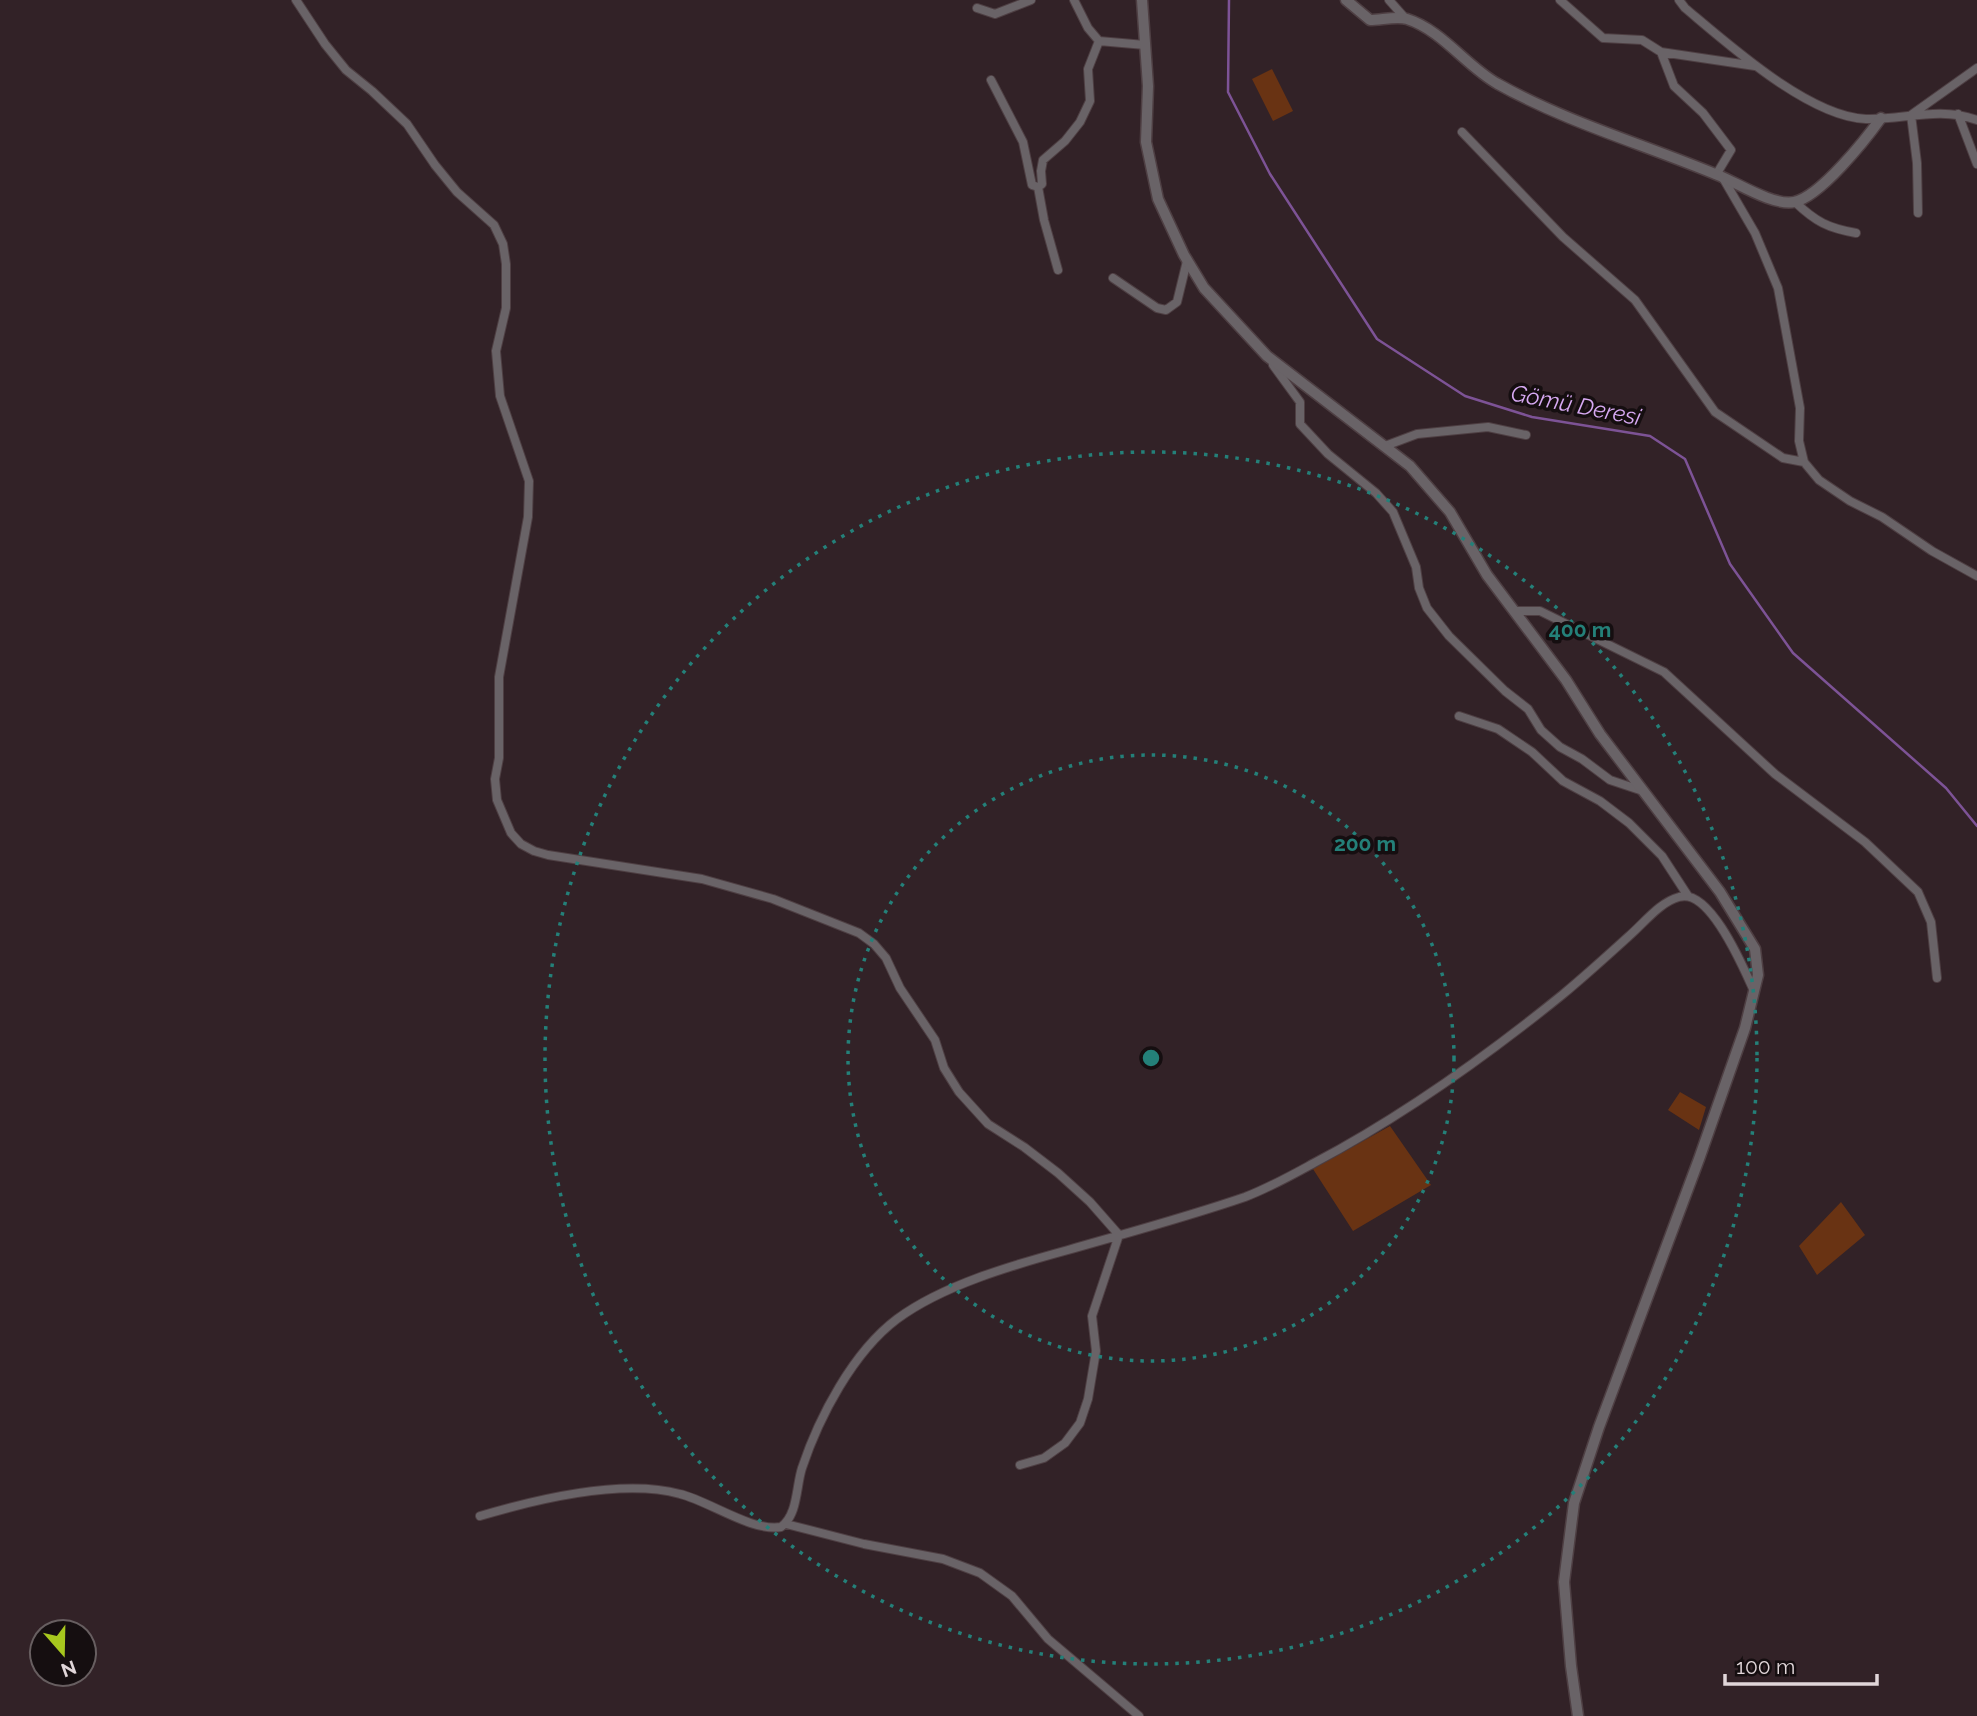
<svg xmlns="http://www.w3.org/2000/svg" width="1977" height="1716" font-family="Raleway,sans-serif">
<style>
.green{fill:#693313}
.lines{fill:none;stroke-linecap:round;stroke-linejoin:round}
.stream{stroke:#7d5396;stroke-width:2.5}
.minor-casing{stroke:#4e3f43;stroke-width:10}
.tertiary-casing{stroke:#4e3f43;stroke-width:13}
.minor{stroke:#696367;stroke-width:8}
.tertiary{stroke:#696367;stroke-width:10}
.ring{fill:none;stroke:#248079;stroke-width:3.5;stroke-dasharray:3.5 7}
.labels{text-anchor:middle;stroke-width:7;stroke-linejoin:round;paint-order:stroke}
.water-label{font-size:23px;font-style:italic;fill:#d7a9f3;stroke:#150e10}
.centre{fill:#248079;stroke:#150e10;stroke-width:3.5}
.ring-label{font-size:21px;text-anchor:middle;font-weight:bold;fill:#248079;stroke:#150e10;stroke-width:7;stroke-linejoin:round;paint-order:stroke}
</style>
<rect width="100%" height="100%" fill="#322227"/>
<path class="green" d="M1272,69l21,42 -20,10 -21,-42z
M1680,1092l26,15 -7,23 -31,-20z
M1390,1126l41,59 -78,46 -40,-62z
M1841,1202l24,33 -48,40 -18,-29z"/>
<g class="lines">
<path class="stream" d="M1229,0l-1,92 42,82 107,165 88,57 67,21 118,19 35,23 45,105 63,89 153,135 31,38"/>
<g class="minor-casing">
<path id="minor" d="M296,0l29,44 21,26 26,21 35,33 28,41 22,27 37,33 9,19 3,20v44l-10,43 4,45 29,85 -1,36 -29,160v81l-4,21 2,21 14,33 10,11 13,7 14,4 154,24 71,20 86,34 15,11 12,14 14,30 35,52 9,28 15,24 29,32 36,23 34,26 32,29 29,33 -27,81 4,35 -8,48 -8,24 -15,20 -21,15 -24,7
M1074,0l14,28 11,13 46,4
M1389,0l16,18
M1560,0l43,38 39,2 19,12 94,14
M1679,0l6,8c43,36 124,109 181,111 39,1 72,-13 111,1
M977,8l18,6 36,-14
M1661,52l13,34 29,27 28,37 -15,25
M991,80l32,62 9,43 6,2 4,-3 -1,-13 2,-11 22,-19 15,-19 10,-21 -2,-32 11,-28
M1958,114l19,50
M1462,132l101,105 72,63 80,112 68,46 21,4
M1723,178l32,55 23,55 22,120 -1,33 5,21 15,18 31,21 32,16 50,34 45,25
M1038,187l6,33 14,50
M1795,202c21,20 33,26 61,31
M1918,213l-1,-50 -6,-48 66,-47
M1113,278l44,30 9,2 11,-8 10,-41
M1273,365l27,37v22l28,30 48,39 17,19 23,55 3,21 8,20 22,28 56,55 23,18 13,21 19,17 22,12 28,21 33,11
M1385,446l32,-12 71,-7 38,8
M1515,611h25l124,61 111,102 90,68 53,50 13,30 6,56
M1459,716l39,13 34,23 31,29 37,20 29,22 33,33 26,40
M480,1516c57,-17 142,-38 200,-22 29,7 72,38 101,33 17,-12 15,-41 21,-59 17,-51 51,-116 95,-149 46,-34 116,-54 171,-69 59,-17 119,-33 177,-53 24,-9 47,-22 69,-34 89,-47 170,-105 248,-168 23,-19 45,-39 67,-59 15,-13 31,-34 50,-39 31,-10 65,72 75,94
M786,1524l78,20 79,15 37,14 32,23 36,43 91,77"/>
</g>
<g class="tertiary-casing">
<path id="tertiary" d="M1142,0l6,86 -2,56 12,57 26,56 20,33 63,68 143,110 40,46 37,63 79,105 34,54 120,158 35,57 3,26 -13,53 -46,131 -100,268 -25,76 -10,79 7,84 7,50
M1346,0l24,20c11,0 27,-4 37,-1 35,11 60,48 91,65 70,39 148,61 222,92 19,8 54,30 74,26 26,-5 72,-63 87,-84"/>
</g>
<use href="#minor" class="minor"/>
<use href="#tertiary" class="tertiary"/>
</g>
<g class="ring">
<circle cx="1151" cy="1058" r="303"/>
<circle cx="1151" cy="1058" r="606"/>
</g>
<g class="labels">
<g class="water-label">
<text transform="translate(1576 405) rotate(11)" y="8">Gömü Deresi</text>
</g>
</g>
<circle cx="1151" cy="1058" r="10" class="centre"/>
<g class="ring-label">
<text x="1580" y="637">400 m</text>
<text x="1365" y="851">200 m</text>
</g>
<g transform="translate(63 1653) rotate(160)"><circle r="33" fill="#150e10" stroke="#675e60" stroke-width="2"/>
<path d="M0-5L12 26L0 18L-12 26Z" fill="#a7c71e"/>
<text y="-10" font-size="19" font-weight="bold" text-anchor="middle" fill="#e1d6d9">N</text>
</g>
<path d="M1725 1674v10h152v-10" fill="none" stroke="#e1d6d9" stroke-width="3.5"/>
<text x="1736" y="1674" font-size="21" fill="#e1d6d9" stroke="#150e10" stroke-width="5" paint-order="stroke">100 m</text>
</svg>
